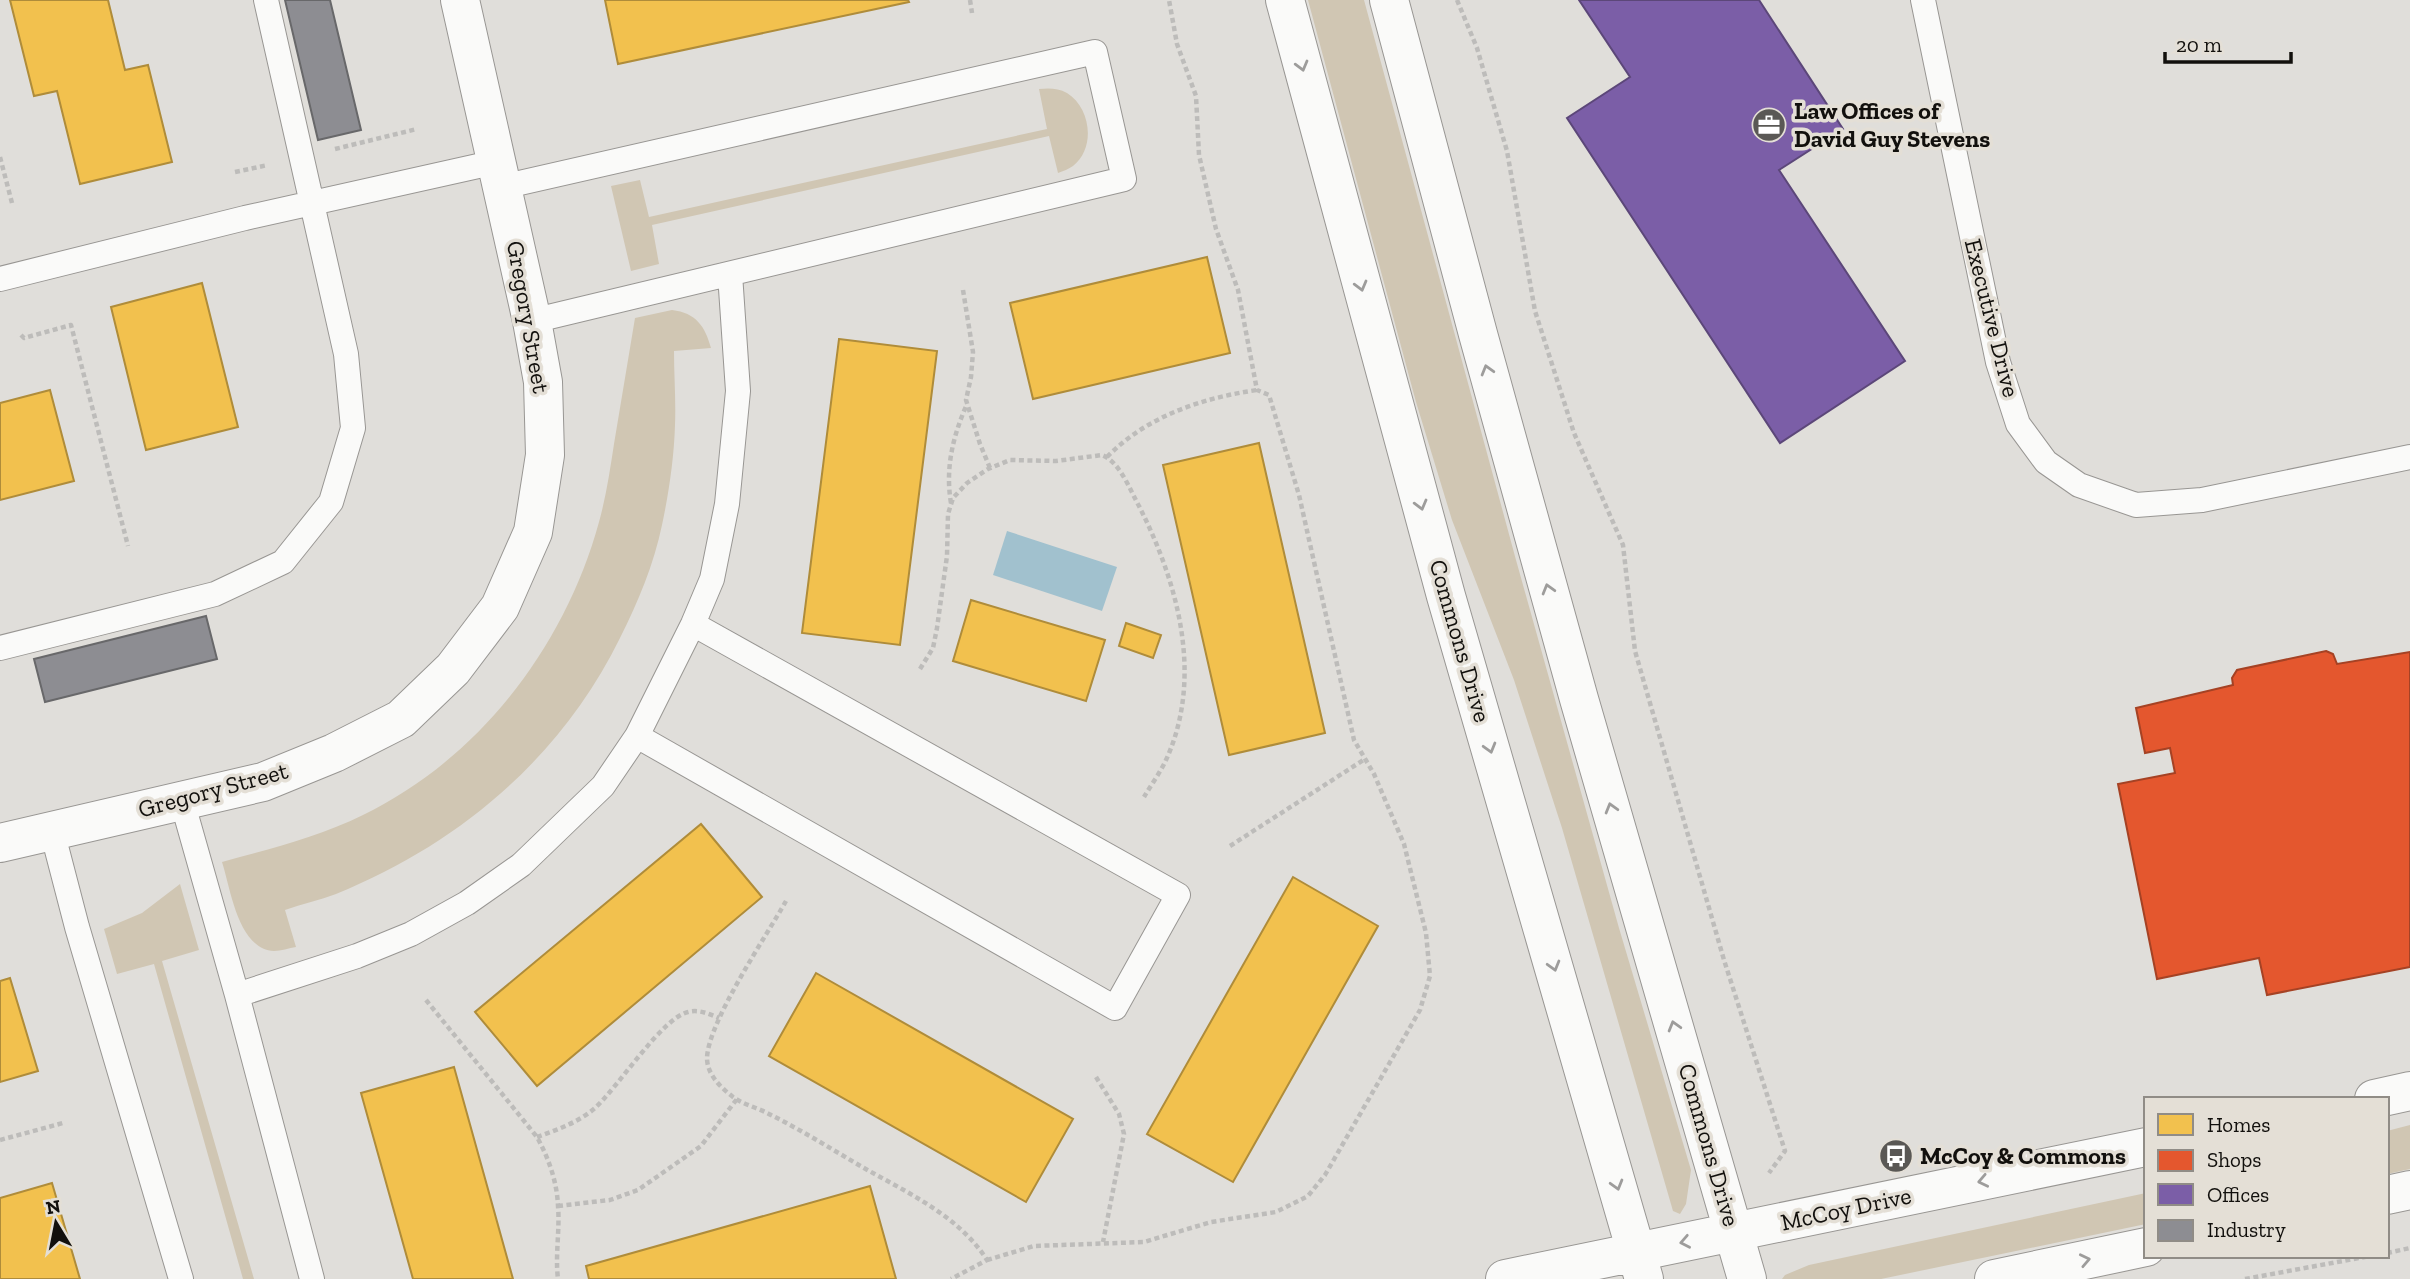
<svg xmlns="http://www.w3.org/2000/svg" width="2410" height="1279" font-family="'Zilla Slab',serif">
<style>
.green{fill:#d0c6b3}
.water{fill:#a1c1ce}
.homes{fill:#f2c14e;stroke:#af8c3a;stroke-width:2}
.shops{fill:#e4572e;stroke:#a54224;stroke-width:2}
.offices{fill:#7b5ea7;stroke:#5c4779;stroke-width:2}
.industry{fill:#8d8d92;stroke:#68686a;stroke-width:2}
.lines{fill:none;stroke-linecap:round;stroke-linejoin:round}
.service-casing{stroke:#989693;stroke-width:26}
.minor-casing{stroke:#989693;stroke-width:40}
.tertiary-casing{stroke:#989693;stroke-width:40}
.path{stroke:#bdbcba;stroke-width:4.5;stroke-dasharray:5 3.5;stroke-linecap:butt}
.service{stroke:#fafaf9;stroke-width:24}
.minor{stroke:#fafaf9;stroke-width:38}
.tertiary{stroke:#fafaf9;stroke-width:38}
.oneway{stroke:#9d9c9b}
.labels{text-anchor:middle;stroke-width:7;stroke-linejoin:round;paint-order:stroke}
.poi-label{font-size:24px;font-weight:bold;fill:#12100d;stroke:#e4dfd6;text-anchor:start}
.street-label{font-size:24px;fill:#12100d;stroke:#e4dfd6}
</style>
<rect width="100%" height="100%" fill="#e0deda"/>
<path class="green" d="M1308,0h56l152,560 103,368 72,242 -5,34 -6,10 -7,-3 -111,-383 -48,-148 -62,-160 -36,-118z
M1039,89c10,-1 19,-1 28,4 24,15 29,55 6,73 -4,3 -10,5 -15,7l-9,-37 -397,89 7,39 -28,7 -20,-85 29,-6 9,37 398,-88z
M672,310c24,3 33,16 39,38l-37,3c0,25 2,49 1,74 -1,33 -6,67 -13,100 -8,39 -24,77 -42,113 -59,120 -161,206 -284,256 -16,6 -34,10 -51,16l11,37c-7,1 -15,4 -22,4 -36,-2 -43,-61 -52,-89 48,-13 96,-25 141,-47 117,-57 202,-169 236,-293 7,-25 11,-52 15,-78 7,-42 14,-84 21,-126z
M180,884l19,66 -37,11 92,318h-11l-89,-315 -37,10 -13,-45 38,-16z
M2410,1125v44l-23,5v-43z
M2146,1193v31l-265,55h-99l3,-4 24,-10z"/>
<path class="water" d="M1007,531l110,36 -15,44 -109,-36z"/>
<path class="homes" d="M10,0h98l17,70 23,-5 24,97 -92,22 -23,-93 -23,5z
M605,0h303l1,2 -291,62z
M1207,257l23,96 -197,46 -23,-96z
M202,283l36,144 -92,23 -35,-143z
M839,339l98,12 -37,294 -98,-12z
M50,390l24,91 -74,19v-97z
M1259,443l66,290 -96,22 -66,-290z
M971,600l134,40 -19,61 -133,-40z
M1126,623l35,12 -8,23 -34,-12z
M701,824l61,73 -225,189 -62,-74z
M1293,877l85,49 -145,256 -86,-48z
M816,973l257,146 -47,83 -257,-146z
M10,978l28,93 -38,11v-101z
M454,1067l59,212h-100l-52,-186z
M52,1183l28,96h-80v-81z
M870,1186l26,93h-307l-3,-13z"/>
<path class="shops" d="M2326,651l7,3 4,10 73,-12v315l-143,28 -8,-37 -102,21 -39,-195 57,-11 -5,-25 -25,5 -9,-45 97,-23 -1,-7 5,-8z"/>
<path class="offices" d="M1579,0h180l84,129 -64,41 126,191 -125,82 -213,-325 63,-41z"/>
<path class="industry" d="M285,0h45l31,130 -43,10z
M206,616l11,43 -172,43 -11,-43z"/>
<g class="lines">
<g class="service-casing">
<path id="service" d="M1923,0l75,362 20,62 28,38 33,23 57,20 66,-5 208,-43
M502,187l593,-135 29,127 -592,142
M0,279l245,-61 251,-56
M0,648l215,-54 68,-32 48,-60 22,-74 -7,-74 -80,-354
M637,736l478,272 63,-113 -485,-271
M182,801l55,194 75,284
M52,831l25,96 104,352
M237,995l120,-39 54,-22 56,-31 54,-38 82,-79 34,-50 56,-112 19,-45 15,-75 11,-113 -8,-117"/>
</g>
<g class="minor-casing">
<path id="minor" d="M0,843l263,-61 71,-29 67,-34 52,-50 47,-62 33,-75 12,-77 -2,-73 -11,-61 -72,-321"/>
</g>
<g class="tertiary-casing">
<path id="tertiary" d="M1285,0l161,596 198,683
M1389,0l89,334 101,365 168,580
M2374,1099l36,-8
M2387,1195l23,-5
M1505,1279l641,-132
M1994,1279l152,-32"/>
</g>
<path class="path" d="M970,0l2,13
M1457,0l20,48 30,103 28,160 39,122 49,112 12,106 89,309 61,191 -16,22
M335,149l82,-20
M0,157l12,46
M235,172l33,-7
M963,290l10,62 -2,25 -5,23 14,44 10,24
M21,335l3,3 47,-13 57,221
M1107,457c40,-41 95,-59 150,-67
M951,503c-6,-35 2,-67 16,-99
M920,669l13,-21 4,-20 10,-72 1,-42 5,-16 14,-15 21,-14 22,-9 46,1 46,-6c18,7 28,35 37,51 39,77 65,171 27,254 -6,13 -15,25 -22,37
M1230,846l135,-87
M786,901c-19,34 -78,121 -79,157 0,16 13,29 26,39 11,8 26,11 38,18 32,16 62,35 93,53 44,25 95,48 123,92l-36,19
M426,1000l111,137c12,22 20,45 21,69 2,24 -3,49 0,73
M1096,1077l23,37 5,20 -21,108
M537,1137c20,-7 42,-15 58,-29 24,-22 67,-90 93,-96 11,-3 21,2 31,6
M0,1140l63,-17
M558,1206l52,-6 28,-10 63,-44 36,-47
M2387,1253l23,-5
M987,1260l47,-14 110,-4 67,-20 65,-10 32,-16 17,-21 95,-165 10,-34 -4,-43 -22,-89 -30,-70 -20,-34 -55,-245 -30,-100 -12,-5 -19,-100 -22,-61 -17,-74 -3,-59 -19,-52 -8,-44
M2245,1279l125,-23"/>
<use href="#service" class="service"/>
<use href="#minor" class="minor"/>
<use href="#tertiary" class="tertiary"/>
</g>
<defs><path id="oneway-chevron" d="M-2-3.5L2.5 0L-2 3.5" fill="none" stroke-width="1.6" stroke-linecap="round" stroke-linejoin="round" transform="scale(1.75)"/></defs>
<g class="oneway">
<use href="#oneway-chevron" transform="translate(1302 66) rotate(75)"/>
<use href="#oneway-chevron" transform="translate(1361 286) rotate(75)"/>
<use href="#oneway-chevron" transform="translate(1487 370) rotate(-106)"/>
<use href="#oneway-chevron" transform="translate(1421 505) rotate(75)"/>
<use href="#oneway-chevron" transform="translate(1548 589) rotate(-106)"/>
<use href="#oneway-chevron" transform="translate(1490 748) rotate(74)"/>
<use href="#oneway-chevron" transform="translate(1611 808) rotate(-106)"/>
<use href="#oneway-chevron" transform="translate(1554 966) rotate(74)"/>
<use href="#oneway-chevron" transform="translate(1674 1026) rotate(-106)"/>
<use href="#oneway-chevron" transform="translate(1983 1181) rotate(168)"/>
<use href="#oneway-chevron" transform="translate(1617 1185) rotate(74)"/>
<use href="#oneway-chevron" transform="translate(1685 1242) rotate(169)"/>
<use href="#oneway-chevron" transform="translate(2085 1260) rotate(-12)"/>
</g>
<defs>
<g id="office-disc" transform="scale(1.75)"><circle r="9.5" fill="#5a5855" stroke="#e4dfd6"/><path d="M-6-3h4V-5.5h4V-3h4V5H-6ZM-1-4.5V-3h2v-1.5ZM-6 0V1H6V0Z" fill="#fff"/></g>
<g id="bus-disc" transform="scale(1.75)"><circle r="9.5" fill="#5a5855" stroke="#e4dfd6"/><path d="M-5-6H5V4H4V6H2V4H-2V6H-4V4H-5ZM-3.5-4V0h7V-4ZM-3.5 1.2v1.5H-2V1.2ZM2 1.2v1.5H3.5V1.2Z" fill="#fff"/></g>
</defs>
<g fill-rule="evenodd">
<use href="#office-disc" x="1769" y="125"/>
<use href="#bus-disc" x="1896" y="1156"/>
</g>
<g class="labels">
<g class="poi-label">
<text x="1794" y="119">Law Offices of<tspan x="1794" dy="28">David Guy Stevens</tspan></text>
<text x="1920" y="1164">McCoy &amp; Commons</text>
</g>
<g class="street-label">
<text transform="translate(528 317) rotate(80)" y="8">Gregory Street</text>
<text transform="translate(1992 318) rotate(76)" y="8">Executive Drive</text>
<text transform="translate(1460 641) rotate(74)" y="8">Commons Drive</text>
<text transform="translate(213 790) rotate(-15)" y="8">Gregory Street</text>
<text transform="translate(1709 1145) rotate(74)" y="8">Commons Drive</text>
<text transform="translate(1846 1209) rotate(-12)" y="8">McCoy Drive</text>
</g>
</g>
<rect x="2144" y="1097" width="245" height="161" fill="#e4dfd6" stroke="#908c86" stroke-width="2"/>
<rect x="2158" y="1114" width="35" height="21" fill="#f2c14e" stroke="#908c86" stroke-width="2"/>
<text x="2207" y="1132" font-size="21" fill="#12100d">Homes</text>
<rect x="2158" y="1150" width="35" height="21" fill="#e4572e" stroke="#908c86" stroke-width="2"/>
<text x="2207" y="1167" font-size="21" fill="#12100d">Shops</text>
<rect x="2158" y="1184" width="35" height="21" fill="#7b5ea7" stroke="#908c86" stroke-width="2"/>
<text x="2207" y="1202" font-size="21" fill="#12100d">Offices</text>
<rect x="2158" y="1220" width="35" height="21" fill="#8d8d92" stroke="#908c86" stroke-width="2"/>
<text x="2207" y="1237" font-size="21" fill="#12100d">Industry</text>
<g transform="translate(56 1223) rotate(350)" stroke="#e4dfd6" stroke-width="5" paint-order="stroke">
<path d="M0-5L12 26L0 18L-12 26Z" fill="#12100d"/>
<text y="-10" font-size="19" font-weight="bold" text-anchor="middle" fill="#12100d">N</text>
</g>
<path d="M2165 52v10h126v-10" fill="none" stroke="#12100d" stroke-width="3.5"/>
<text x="2176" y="52" font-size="21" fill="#12100d" stroke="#e4dfd6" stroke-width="5" paint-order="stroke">20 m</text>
</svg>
